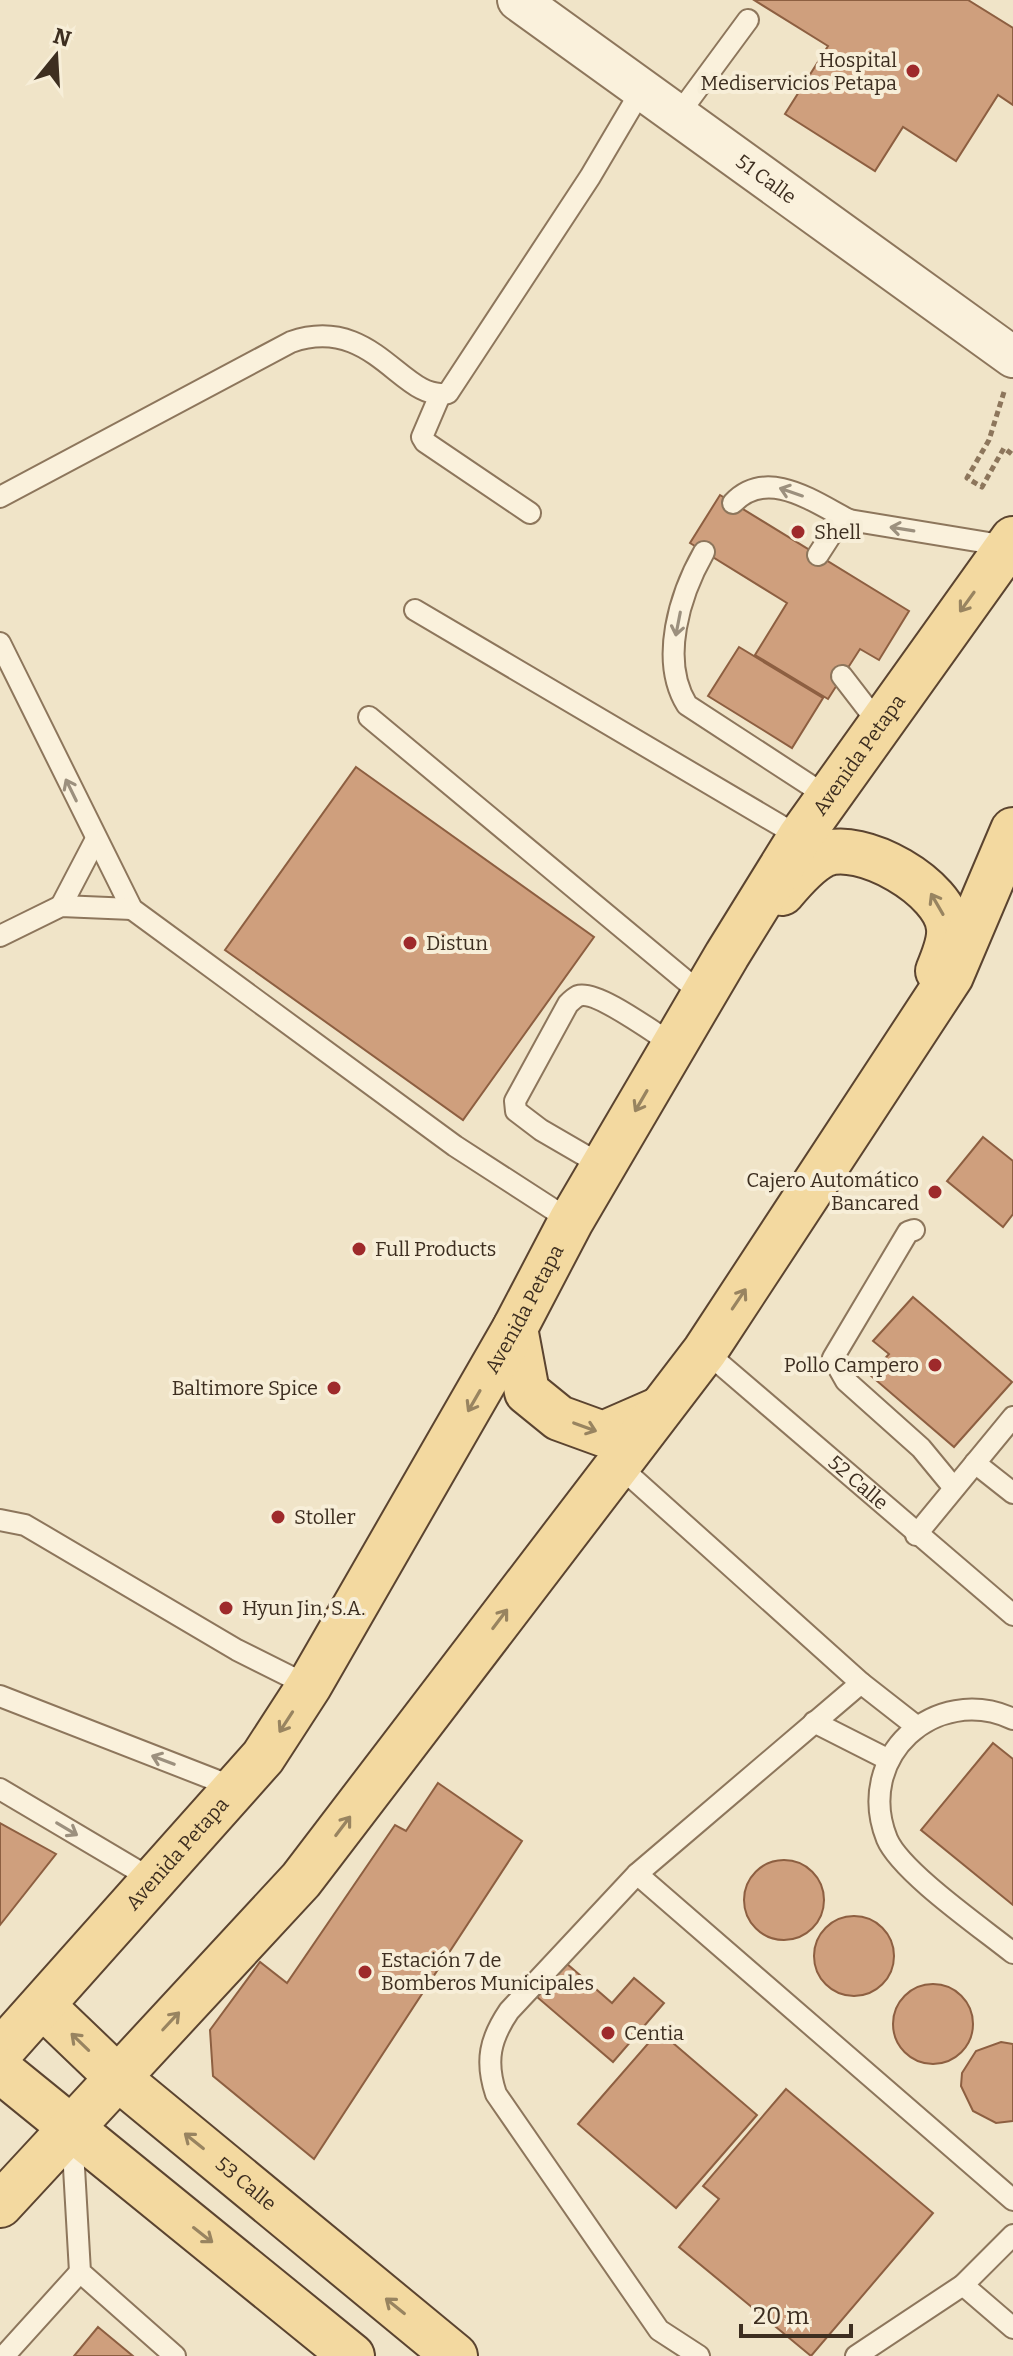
<svg xmlns="http://www.w3.org/2000/svg" width="1013" height="2356" font-family="Bitter,serif">
<style>
.building{fill:#cf9f7d;stroke:#8d5f41;stroke-width:2}
.lines{fill:none;stroke-linecap:round;stroke-linejoin:round}
.lane-casing{stroke:#8d765c;stroke-width:24}
.street-casing{stroke:#8d765c;stroke-width:44}
.primary-casing{stroke:#5b4430;stroke-width:48}
.path{stroke:#8d765c;stroke-width:5;stroke-dasharray:6 4;stroke-linecap:butt}
.lane{stroke:#faf1dc;stroke-width:20}
.street{stroke:#faf1dc;stroke-width:40}
.primary{stroke:#f3d9a0;stroke-width:44}
.oneway{stroke:#9c907e}
.oneway2{stroke:#988460}
.poi-dot{fill:#9e2a2b;stroke:#f7eed8;stroke-width:3}
.labels{text-anchor:middle;stroke-width:8;stroke-linejoin:round;paint-order:stroke}
.poi-label{font-size:20px;fill:#3d2e20;stroke:#f7eed8;text-anchor:start}
.street-label{font-size:20px;fill:#3d2e20;stroke:#f7eed8}
</style>
<rect width="100%" height="100%" fill="#f0e4c8"/>
<path class="building" d="M754,0h214l45,28v77l-15,-10 -42,66 -53,-34 -28,44 -90,-57 43,-68z
M720,495l189,116 -30,49 -19,-11 -32,50 -73,-44 32,-52 -97,-60z
M739,647l84,51 -31,50 -84,-52z
M356,767l238,170 -131,183 -238,-170z
M983,1137l30,24v53l-10,13 -56,-46z
M913,1297l99,85 -58,65 -84,-72 19,-21 -16,-13z
M993,1743l20,16v146l-92,-75z
M438,1783l84,58 -208,318 -101,-83 -3,-46 50,-68 27,21 108,-158 11,6z
M0,1823l56,31 -56,71z
M744 1900a40 40 0 1 1 80 0a40 40 0 1 1-80 0Z
M814 1956a40 40 0 1 1 80 0a40 40 0 1 1-80 0Z
M566,1963l46,40 22,-25 30,25 -51,59 -76,-65z
M893 2024a40 40 0 1 1 80 0a40 40 0 1 1-80 0Z
M659,2031l98,84 -81,93 -98,-84z
M1001,2042l12,2v77l-17,2 -23,-12 -12,-25 1,-13 14,-22z
M786,2089l147,124 -122,143 -132,-109 40,-48 -16,-13z
M98,2327l35,29h-59z"/>
<g class="lines">
<g class="lane-casing">
<g id="lane">
<path d="M678,115l70,-95"/>
<path d="M440,395l-18,42 3,5 105,71"/>
<path d="M0,497l291,-155c83,-29 112,62 157,51l142,-216 52,-88"/>
<path d="M733,503c34,-36 81,-1 116,17"/>
<path d="M704,552c-24,42 -45,108 -17,153l141,92"/>
<path d="M818,555l20,-31 11,-4 158,26"/>
<path d="M415,610l385,227"/>
<path d="M0,643l132,266 323,237 116,75"/>
<path d="M842,676l37,48"/>
<path d="M369,717l334,278"/>
<path d="M61,906l34,-65"/>
<path d="M0,936l61,-30 71,3"/>
<path d="M603,1166l-62,-36 -25,-19 -1,-10 53,-97c3,-3 6,-6 10,-8 18,-7 79,39 96,49"/>
<path d="M914,1230l-6,2 -75,126 13,23 75,67 33,40"/>
<path id="s1" d="M705,1351l308,264"/>
<path d="M975,1463l38,30"/>
<path d="M618,1465l243,218 55,43"/>
<path d="M0,1520l25,5 212,125 72,36"/>
<path d="M916,1535l97,-118"/>
<path d="M0,1696l236,92"/>
<path d="M1013,1719c-78,-36 -159,38 -126,120 14,33 95,89 126,114"/>
<path d="M814,1722l75,38"/>
<path d="M0,1789l155,92"/>
<path d="M637,1874l376,326"/>
<path d="M72,2133l8,139 95,84"/>
<path d="M963,2285l50,43"/>
<path d="M4,2356l76,-84"/>
<path d="M699,2356l-40,-26 -163,-236c-11,-33 -6,-55 13,-83l128,-137 224,-191"/>
<path d="M856,2356l107,-71 50,-50"/>
</g>
</g>
<g class="street-casing">
<g id="street">
<path id="s2" d="M518,0l495,357"/>
</g>
</g>
<g class="primary-casing">
<g id="primary">
<path d="M782,893c11,-13 25,-30 41,-38 37,-17 124,33 126,74 1,12 -6,30 -11,42"/>
<path d="M515,1328l12,64 32,26 44,16 55,-24"/>
<path id="s3" d="M43,2006l75,72 337,278"/>
<path id="s4" d="M0,2052l263,-295 46,-71 206,-358 56,-107 156,-266 73,-118 213,-298"/>
<path d="M0,2070l352,286"/>
<path d="M0,2205l301,-325 404,-529 246,-375 62,-146"/>
</g>
</g>
<path class="path" d="M1004,392l-15,48 -22,38 15,9 22,-39 9,7"/>
<use href="#lane" class="lane"/>
<use href="#street" class="street"/>
<use href="#primary" class="primary"/>
</g>
<defs><path id="oneway-shaft" d="M-6 0H5M1.5-3L5.5 0L1.5 3" fill="none" stroke-width="1.6" stroke-linecap="round" stroke-linejoin="round" transform="scale(2)"/></defs>
<g class="oneway">
<use href="#oneway-shaft" transform="translate(791 492) rotate(-161)"/>
<use href="#oneway-shaft" transform="translate(902 529) rotate(-171)"/>
<use href="#oneway-shaft" transform="translate(678 624) rotate(101)"/>
<use href="#oneway-shaft" transform="translate(71 790) rotate(-116)"/>
<use href="#oneway-shaft" transform="translate(163 1760) rotate(-159)"/>
<use href="#oneway-shaft" transform="translate(67 1829) rotate(31)"/>
</g>
<g class="oneway2">
<use href="#oneway-shaft" transform="translate(967 602) rotate(126)"/>
<use href="#oneway-shaft" transform="translate(937 904) rotate(-120)"/>
<use href="#oneway-shaft" transform="translate(641 1101) rotate(120)"/>
<use href="#oneway-shaft" transform="translate(739 1299) rotate(-56)"/>
<use href="#oneway-shaft" transform="translate(474 1401) rotate(120)"/>
<use href="#oneway-shaft" transform="translate(585 1427) rotate(20)"/>
<use href="#oneway-shaft" transform="translate(500 1619) rotate(-53)"/>
<use href="#oneway-shaft" transform="translate(286 1722) rotate(123)"/>
<use href="#oneway-shaft" transform="translate(343 1826) rotate(-53)"/>
<use href="#oneway-shaft" transform="translate(171 2021) rotate(-47)"/>
<use href="#oneway-shaft" transform="translate(80 2042) rotate(-136)"/>
<use href="#oneway-shaft" transform="translate(194 2141) rotate(-141)"/>
<use href="#oneway-shaft" transform="translate(203 2235) rotate(38)"/>
<use href="#oneway-shaft" transform="translate(395 2306) rotate(-141)"/>
</g>
<g class="poi-dot">
<circle cx="913" cy="71" r="8"/>
<circle cx="798" cy="532" r="8"/>
<circle cx="410" cy="943" r="8"/>
<circle cx="935" cy="1192" r="8"/>
<circle cx="359" cy="1249" r="8"/>
<circle cx="935" cy="1365" r="8"/>
<circle cx="334" cy="1388" r="8"/>
<circle cx="278" cy="1517" r="8"/>
<circle cx="226" cy="1608" r="8"/>
<circle cx="365" cy="1972" r="8"/>
<circle cx="608" cy="2033" r="8"/>
</g>
<g class="labels">
<g class="poi-label">
<text x="897" y="67" text-anchor="end">Hospital<tspan x="897" dy="23">Mediservicios Petapa</tspan></text>
<text x="814" y="539">Shell</text>
<text x="426" y="950">Distun</text>
<text x="919" y="1187" text-anchor="end">Cajero Automático<tspan x="919" dy="23">Bancared</tspan></text>
<text x="375" y="1256">Full Products</text>
<text x="919" y="1372" text-anchor="end">Pollo Campero</text>
<text x="318" y="1395" text-anchor="end">Baltimore Spice</text>
<text x="294" y="1524">Stoller</text>
<text x="242" y="1615">Hyun Jin, S.A.</text>
<text x="381" y="1967">Estación 7 de<tspan x="381" dy="23">Bomberos Municipales</tspan></text>
<text x="624" y="2040">Centia</text>
</g>
<g class="street-label">
<text dy="7" stroke="none"><textPath href="#s2" startOffset="306">51 Calle</textPath></text>
<text dy="7" stroke="none"><textPath href="#s4" startOffset="1562">Avenida Petapa</textPath></text>
<text dy="7" stroke="none"><textPath href="#s4" startOffset="914">Avenida Petapa</textPath></text>
<text dy="7" stroke="none"><textPath href="#s1" startOffset="202">52 Calle</textPath></text>
<text dy="7" stroke="none"><textPath href="#s4" startOffset="266">Avenida Petapa</textPath></text>
<text dy="7" stroke="none"><textPath href="#s3" startOffset="270">53 Calle</textPath></text>
</g>
</g>
<g transform="translate(56 56) rotate(18)" stroke="#f7eed8" stroke-width="6" paint-order="stroke">
<path d="M0-6L14 30L0 20L-14 30Z" fill="#3d2e20"/>
<text y="-12" font-size="22" font-weight="bold" text-anchor="middle" fill="#3d2e20">N</text>
</g>
<path d="M741 2324v12h110v-12" fill="none" stroke="#3d2e20" stroke-width="4"/>
<text x="753" y="2324" font-size="24" fill="#3d2e20" stroke="#f7eed8" stroke-width="6" paint-order="stroke">20 m</text>
</svg>
